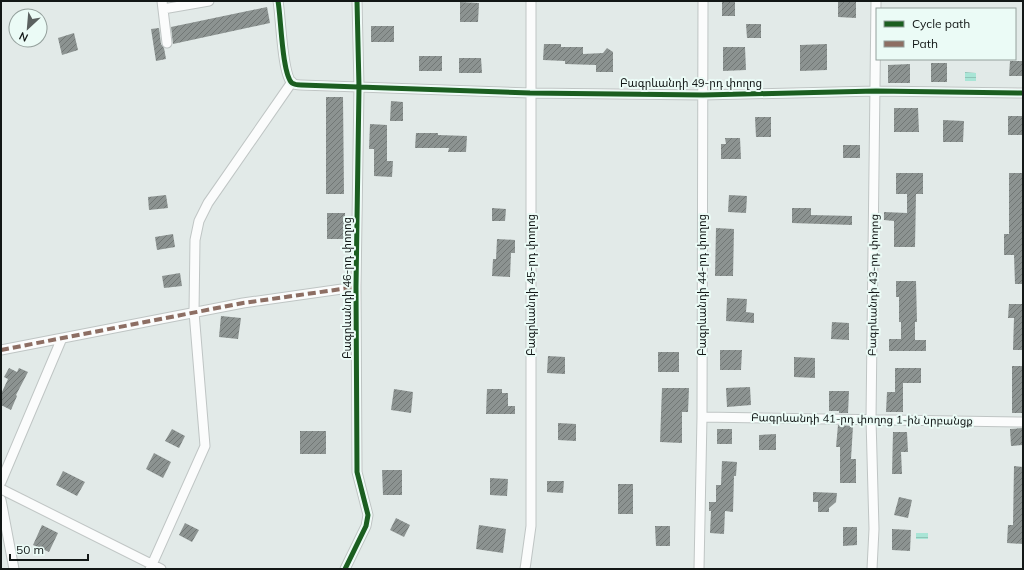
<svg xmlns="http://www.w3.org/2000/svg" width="1024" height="570" font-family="Mulish,'Noto Sans Armenian',sans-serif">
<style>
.water{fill:url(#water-rules)}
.building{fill:url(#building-hatch)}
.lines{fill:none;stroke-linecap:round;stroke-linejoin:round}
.minor-casing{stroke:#bfc5c4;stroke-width:11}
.minor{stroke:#fbfcfc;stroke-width:9}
.quiet{stroke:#8d6e63;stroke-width:4;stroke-dasharray:8 4;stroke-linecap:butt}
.cycleway-casing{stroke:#ebfbf6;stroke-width:8}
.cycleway{stroke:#1b5e20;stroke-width:5}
.labels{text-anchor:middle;stroke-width:4;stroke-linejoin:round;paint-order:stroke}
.street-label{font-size:11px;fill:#121716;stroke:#ebfbf6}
</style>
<defs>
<pattern id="water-rules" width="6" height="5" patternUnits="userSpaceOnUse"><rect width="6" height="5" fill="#a9e5d6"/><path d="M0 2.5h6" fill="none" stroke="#90c4b7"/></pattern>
<pattern id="building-hatch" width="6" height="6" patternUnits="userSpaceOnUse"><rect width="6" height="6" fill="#8c9391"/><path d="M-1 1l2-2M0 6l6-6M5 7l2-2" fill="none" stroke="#717775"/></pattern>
</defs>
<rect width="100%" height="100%" fill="#e2eae8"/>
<path class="water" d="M965,72l11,1v8h-11z
M916,533h12v6h-12z"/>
<path class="building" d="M722,1h13v15h-13z
M838,1h18v17l-18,-1z
M460,2l19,1 -1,19h-18z
M267,7l3,16 -97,21 -2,-17z
M746,24h15v14h-14z
M371,26h23v16h-23z
M159,28l2,16 3,4 2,11 -10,2 -5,-32z
M74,33l4,17 -16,5 -4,-17z
M544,44h17v3h22v7l20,-1 4,-5 6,4v20h-17v-7l-31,-1v-3l-22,-1z
M827,44v26l-27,1v-26z
M723,47h22l1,23 -23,1z
M419,56h23v15h-23z
M459,58h22l1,15h-23z
M1010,61h13v15h-14z
M931,63h16v19h-16z
M910,64v19h-22v-18z
M326,97h17l1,97h-18z
M391,101l12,1v19h-13z
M894,108h24l1,24h-25z
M1008,116h15v19h-15z
M755,117h16v20h-15z
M943,120l21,1 -1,21h-20z
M370,124l17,1v36h6l-1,16 -18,-1v-27h-5z
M416,133h22v2l29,1 -1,16h-18l1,-4h-34z
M725,138h15l1,21h-20v-15h5z
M843,145h17v13h-17z
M896,173h27v21h-7l-1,53h-21v-26l-10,-1v-8l23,1v-19h-11z
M1009,173h13l1,111h-8l-1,-29h-10v-21h5z
M166,195l2,13 -19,2 -1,-13z
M729,195l18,1 -1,17 -18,-1z
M492,208l14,1 -1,12h-13z
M792,208h19v7l41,1v9l-60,-2z
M327,213h18v26h-18z
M716,228l18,1 -1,47h-18z
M173,234l2,13 -18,3 -2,-13z
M497,239l18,1v13h-4l-1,24 -18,-1 1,-17h3z
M180,273l2,13 -18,2 -2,-12z
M896,281h20l1,41h-2v18h11v11h-37v-12h12v-17h-2v-25h-3z
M727,298l20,1 -1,13 8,1v10l-28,-2z
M1009,304h14v46h-10l1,-32h-6z
M221,316l20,2 -3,21 -19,-2z
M832,322l17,1v17l-18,-1z
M720,350h22l-1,20h-21z
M658,352h21v20h-21z
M548,356l17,1v17l-18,-1z
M794,357l21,1v20l-21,-1z
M1012,366h11v47h-11z
M9,368l8,4 2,-4 9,4 -12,23 1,1 -6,14 -10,-5v-11l7,-15 -4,-2z
M895,368h26v15h-18v29h-17l1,-20h8z
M750,387l1,18 -24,2 -1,-19z
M662,388h27l-1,24h-6v31l-22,-1z
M394,389l19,3 -2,21 -20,-3z
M487,389h15v4h6v13h7v8h-29z
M829,391h20l-1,22h-9v-2h-10z
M558,423l18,1v17l-18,-1z
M838,425l15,1 -2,33h5v24h-16v-36h-4z
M1023,428v17l-12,1 -1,-17z
M172,429l13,7 -6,12 -14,-7z
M717,429h15v15h-15z
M300,431h26v23h-26z
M893,432h14l1,20h-7l1,22h-10z
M776,434v16h-17v-15z
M154,453l17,9 -8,16 -17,-9z
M722,461l15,1 -1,14h-2l-1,36 -8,-1 -1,23 -14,-1 1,-22h-2v-9h7v-17h5z
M1014,466l9,1v77l-16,-1 1,-18h5z
M382,470h20v25h-19z
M63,471l22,11 -8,14 -21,-11z
M490,478l18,1 -1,17 -17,-1z
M547,481h17l-1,12 -16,-1z
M618,484h15v30h-15z
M813,492l24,1 -1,9 -7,6v4h-11v-10h-5z
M899,497l13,3 -4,18 -14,-3z
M396,518l14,7 -6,12 -14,-7z
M185,523l14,7 -7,12 -13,-7z
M42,525l16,8 -9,19 -16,-7z
M479,525l27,4 -3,24 -27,-4z
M655,526h15v20h-14z
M843,527h14v18l-14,1z
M892,529l19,1 -1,21 -18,-1z"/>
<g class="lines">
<g class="minor-casing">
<path id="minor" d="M162,1l5,42
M278,1c3,16 4,73 14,82 3,2 6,2 9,2l229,8 173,2 173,-4 147,2
M163,9l46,-8
M1,350l242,-47 113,-16
M702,417l321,5
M1,482l61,-144
M1,489l160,80
M1,500l13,69
M150,569l55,-123 -11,-134 1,-72 4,-19 9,-18 84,-121
M345,569l21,-43 2,-11 -11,-43 -1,-185 3,-200 -2,-86
M525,569l6,-43v-525
M699,569l3,-152 1,-416
M872,569l2,-40 -3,-110 5,-418"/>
</g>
<use href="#minor" class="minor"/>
<path class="quiet" d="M1,350l242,-47 113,-16"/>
<g class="cycleway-casing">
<path id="cycleway" d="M278,1c3,16 4,73 14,82 3,2 6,2 9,2l229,8 173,2 173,-4 147,2
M345,569l21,-43 2,-11 -11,-43 -1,-185 3,-200 -2,-86"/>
</g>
<use href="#cycleway" class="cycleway"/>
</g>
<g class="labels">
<g class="street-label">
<text x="691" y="87">Բագրևանդի 49-րդ փողոց</text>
<text transform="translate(531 285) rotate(-90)" y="4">Բագրևանդի 45-րդ փողոց</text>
<text transform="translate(702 285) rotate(-90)" y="4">Բագրևանդի 44-րդ փողոց</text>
<text transform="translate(873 285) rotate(-89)" y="4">Բագրևանդի 43-րդ փողոց</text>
<text transform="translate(347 288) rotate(-90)" y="4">Բագրևանդի 46-րդ փողոց</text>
<text transform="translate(862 419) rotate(1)" y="4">Բագրևանդի 41-րդ փողոց 1-ին նրբանցք</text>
</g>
</g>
<rect width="1024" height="570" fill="none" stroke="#121716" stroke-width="4"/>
<rect x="876" y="8" width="140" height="52" fill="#ebfbf6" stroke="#94a09c"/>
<rect x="884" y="21" width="20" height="6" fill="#1b5e20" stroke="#94a09c"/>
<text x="912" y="28" font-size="12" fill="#121716">Cycle path</text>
<rect x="884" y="41" width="20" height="6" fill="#8d6e63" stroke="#94a09c"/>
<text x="912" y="48" font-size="12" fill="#121716">Path</text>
<g transform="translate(28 28) rotate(206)"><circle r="19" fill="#ebfbf6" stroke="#94a09c"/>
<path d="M0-3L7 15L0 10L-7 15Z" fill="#5b6160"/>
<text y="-6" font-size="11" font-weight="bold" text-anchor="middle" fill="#121716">N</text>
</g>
<path d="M10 554v6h78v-6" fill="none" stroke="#121716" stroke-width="2"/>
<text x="16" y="554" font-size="12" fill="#121716" stroke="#ebfbf6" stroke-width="3" paint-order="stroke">50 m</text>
</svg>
